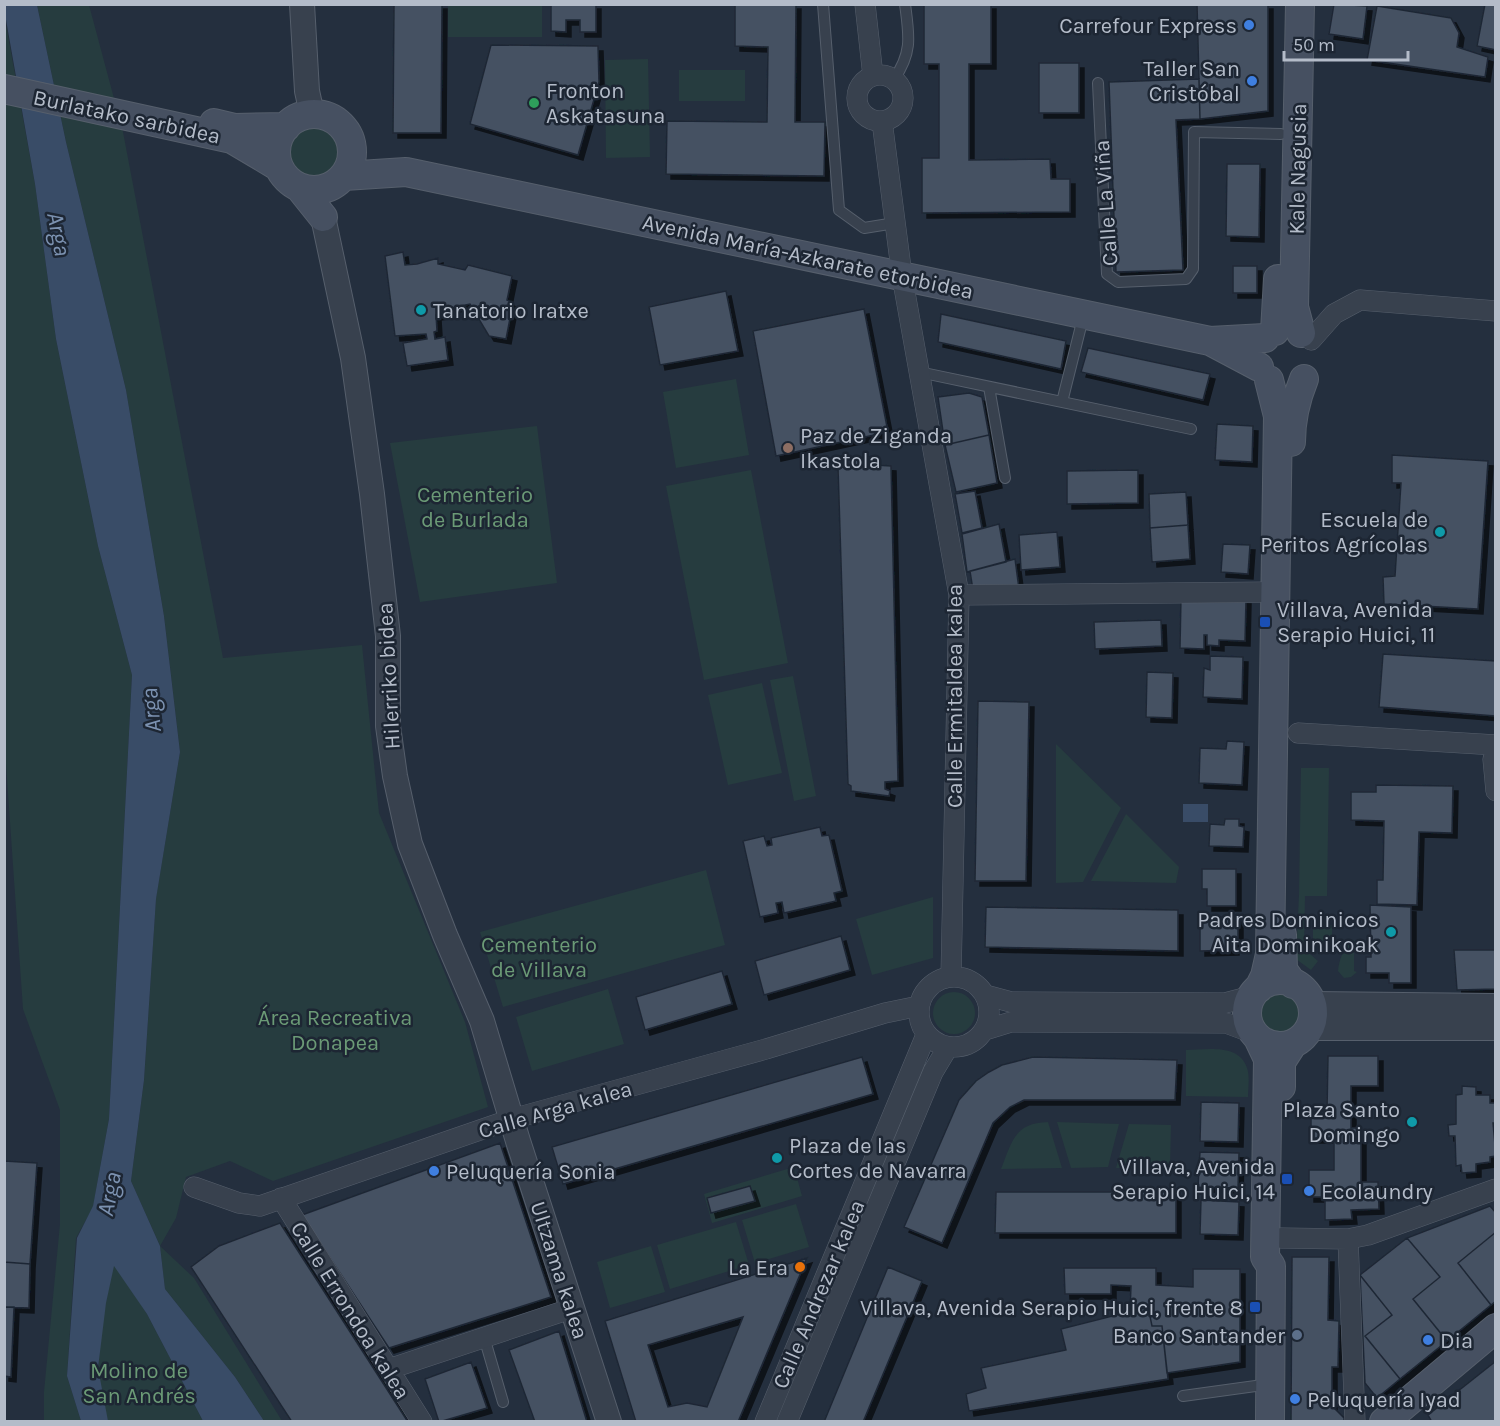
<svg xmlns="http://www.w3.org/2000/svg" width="1500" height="1426" font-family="Karla,sans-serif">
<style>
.green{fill:#263c3f}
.water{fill:#394c67}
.building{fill:#455162;stroke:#1f2835;stroke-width:1.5;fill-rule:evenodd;filter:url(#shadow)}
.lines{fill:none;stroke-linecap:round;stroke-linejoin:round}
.service-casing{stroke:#565f6c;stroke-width:12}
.minor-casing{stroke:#565f6c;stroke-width:21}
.tertiary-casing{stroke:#565f6c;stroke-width:26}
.secondary-casing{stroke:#565f6c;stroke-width:30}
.service{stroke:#38414e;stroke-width:10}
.minor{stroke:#38414e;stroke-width:20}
.tertiary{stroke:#38414e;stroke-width:24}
.secondary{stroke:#465061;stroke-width:28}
.shop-dot{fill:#3f7fe0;stroke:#1d2633;stroke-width:2}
.leisure-dot{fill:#2e9e5b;stroke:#1d2633;stroke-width:2}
.culture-dot{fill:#0f9aa8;stroke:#1d2633;stroke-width:2}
.education-dot{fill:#8d6e63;stroke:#1d2633;stroke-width:2}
.transit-dot{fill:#1a4fb4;stroke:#1d2633;stroke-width:2}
.food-dot{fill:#e8710a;stroke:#1d2633;stroke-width:2}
.service-dot{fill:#5c6f8a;stroke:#1d2633;stroke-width:2}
.labels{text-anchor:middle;stroke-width:5;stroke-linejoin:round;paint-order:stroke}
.poi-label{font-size:22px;fill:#b4bcc9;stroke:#1d2633;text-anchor:end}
.street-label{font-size:22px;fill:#b4bcc9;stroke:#1d2633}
.park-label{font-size:22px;fill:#6b9a76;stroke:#1d2633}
.water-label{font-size:24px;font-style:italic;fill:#7c92b1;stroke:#1d2633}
</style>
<defs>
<filter id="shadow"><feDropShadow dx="5" dy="5" stdDeviation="0" flood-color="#0009"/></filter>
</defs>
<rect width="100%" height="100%" fill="#242f3e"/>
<path class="green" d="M37,5h52l34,127 100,526 139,-13 17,168 86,209 23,85 -215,74 -43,-20 -44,16 -10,41 -16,28 34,32 88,143h-18l-29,-44 -70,-88 -5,-43 -29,-65 13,-101 12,-182 24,-146 -16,-136 -38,-226 -60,-248z
M448,5h94v32h-94z
M4,14l31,170 21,155 42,207 34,129 -23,444 -16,88 -17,31 -9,138 14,45h-37v-29l16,-168v-114l-37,-101 -18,-259z
M648,59l2,98 -44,1 -1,-98z
M679,70h66v31h-66z
M286 152a29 29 0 1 1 58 0a29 29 0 1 1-58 0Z
M736,379l13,76 -73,13 -13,-76z
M537,426l20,157 -137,19 -30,-159z
M751,470l37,193 -84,17 -38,-194z
M793,676l23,120 -22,5 -24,-121z
M762,683l20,90 -54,12 -20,-90z
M1056,744l65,64 -38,74 -27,1z
M1301,768h28l-2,128h-22l-1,53 14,12 -7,9 -15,-11 3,-64z
M1126,814l53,53 -3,16 -85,-2z
M706,870l19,75 -222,62 -23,-75z
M933,897v61l-61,17 -16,-56z
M1313,925h19v20l-19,-1z
M1354,940l6,1 -1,7h-5v23l3,1 -6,5 -7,1 -6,-7c1,-11 5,-21 12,-29h3z
M608,989l16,55 -92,27 -16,-54z
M933 1013a21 21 0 1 1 42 0a21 21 0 1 1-42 0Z
M1257 1015a22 22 0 1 1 44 0a22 22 0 1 1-44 0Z
M1186,1050c20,0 53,-7 61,18 3,8 1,20 1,29l-62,-1z
M1048,1122l14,46 -61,1c11,-27 13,-46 47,-47z
M1057,1122l62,2 -11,43 -37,1z
M1129,1124l42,1 -1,43h-54z
M794,1167l8,29 -90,27 -8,-29z
M796,1204l13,43 -54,16 -13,-43z
M736,1222l13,43 -79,24 -13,-44z
M651,1246l14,46 -55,16 -13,-46z
M114,1262l33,52 56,107h-95c-19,-47 -4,-110 6,-159z"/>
<path class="water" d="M4,5h33l29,137 60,248 38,226 16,136 -24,147 -12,181 -13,101 29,65 5,43 70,88 29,44h-61l-56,-107 -33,-48 -8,37 -8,65 10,53h-27l-14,-45 10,-138 16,-32 16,-87 23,-444 -34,-129 -42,-207 -21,-155 -30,-170z
M1183,804h25v18h-25z"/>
<path class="building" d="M394,4h48l-1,129h-48z
M551,4h45v28h-16v-12h-14v12l-15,-1z
M735,4h61l-1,118h30l-1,54 -158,-2 1,-53 100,1 1,-75 -33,-1z
M924,4h67v60h-22v96l81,-1 1,20h19v33l-148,1v-55h17v-94h-15z
M1197,4h71v107l-68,8z
M1334,4l33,2 -4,33 -34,-5z
M1485,4h11v46l-19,-4z
M1377,6l74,12 8,15 -2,14 31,10 -3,20 -118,-17z
M491,45l107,1 1,36 -21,73 -108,-31z
M1039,63h40v50h-40z
M1199,79l1,40 -24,1 7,150 -67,2 -7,-190z
M1227,164h33l-1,73 -33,-1z
M403,252l2,13 12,-1 21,-6v6l27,6 3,-5 44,11 -5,24 6,3 -7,36 -17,-3 -19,-32 -20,4v5l-14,2 1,16 -3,1 1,7 10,-2 3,23 -41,6 -4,-23 24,-4 -1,-5 -31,2 -10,-80z
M1233,266h24v27h-24z
M726,291l12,60 -78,14 -11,-58z
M864,309l24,123 -112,24 -23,-125z
M941,314l125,27 -5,28 -123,-27z
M1088,348l122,26 -7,26 -122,-28z
M969,393l13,4 7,38 -44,10 -7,-48z
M1217,424l36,2 -1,36 -37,-2z
M989,435l8,48 -41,9 -11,-47z
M1392,455l96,6 -10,148 -94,-5 -1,-27 12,-1 6,-93h-9z
M873,456l2,9 16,1 7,315 -13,1v7l5,2 -1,5 -38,-5v-5l-3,-2 -10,-317h11l-3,-7z
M1138,470v33l-71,1v-33z
M975,491l7,37 -20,5 -7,-39z
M1186,492l2,33 -38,3 -1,-34z
M999,524l7,38 -39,10 -5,-38z
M1188,525l2,34 -38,3 -2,-34z
M1057,532l3,35 -39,3 -2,-35z
M1223,544l27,1 -2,29 -27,-2z
M1015,559l4,30 -46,1 -3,-19z
M1181,597l65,2 -1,42 -26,-1v6l-12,-1v-10h-3v14l-24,-1z
M1161,620l1,26 -67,3 -1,-27z
M1383,654l113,7v55l-117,-9z
M1210,656l33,1 -1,42 -39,-2 1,-29 6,2z
M1147,672l26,1 -1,45 -26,-1z
M978,701l51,1 -3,179h-51z
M1227,741l17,1 -2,43 -43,-2 1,-35 26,1z
M1376,785l77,1 -1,47 -33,-1 -2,73 -40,-1v-24h6l1,-59 -33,-1v-28h25z
M1225,819h14v7l5,1 -1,20 -34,-1 1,-22 14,1z
M820,827l2,9 7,-1 13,56 -8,2 2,8 -52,12 -2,-11 -6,1 2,10 -18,4 -17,-76 21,-5 3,10 5,-1 -1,-7z
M1202,869h34v37h-29v-17h-5z
M1370,905l41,2v76h-22v-10h-23v-16h5z
M986,907l192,3v41l-193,-4z
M1200,917h38v26h-4v7l-34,1z
M841,936l9,34 -86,25 -9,-34z
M1454,950h42v39l-39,1z
M722,971l10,33 -87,26 -9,-33z
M1328,1056h50v30h-27v42h10v54h17l1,27 -28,1 1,9 -27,1v-23h-16v-27h25v-32h-23v-26h16z
M862,1057l11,37 -310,90 -11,-37z
M1033,1057l144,3 -2,40h-151l-14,7 -17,16 -51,120 -38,-16 55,-127 17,-19 13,-9 13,-7z
M1462,1086l14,1v8h14v8h6v20h-3l3,33 -6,1v5l-14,2v8l-14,1 -1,-8 -5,1 -1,-30h-6l-1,-11 8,-1v-29l6,-1z
M1201,1102l38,1 -1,39 -38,-1z
M500,1143l51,154 -162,51 -87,-133z
M1200,1152l39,1 -1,35 -40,-1z
M4,1161l33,2 -7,101 -26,-2z
M750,1186l5,15 -44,12 -4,-15z
M996,1192h180v41h-181z
M1201,1200l38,2 -1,33 -38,-1z
M1490,1206l6,7v19l-38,31 33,42 -44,36 -34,-42 27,-22 -33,-39z
M280,1223l128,199h-116l-101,-155 28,-21z
M1496,1232v69l-5,4 -33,-42z
M1407,1238l33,39 -27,22 34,42 -47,38 -35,-43 27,-21 -32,-40z
M1292,1257h37l-1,63 11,1 -1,46h-6v39l12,12v4h-53z
M807,1258l-69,164h-102l-31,-101zM743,1317l-36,90 -20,-4 -19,4 -20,-62z
M4,1262l26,2 -1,44 -25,-1z
M888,1267l34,14 -59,141h-39z
M1064,1268h92v17l37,2v-18h47v93l-73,11 -5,-47h-10l-4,-19 -18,4 1,-25 -20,-1v9h-46z
M1360,1275l32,40 -27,21 35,43 -23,19 -12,-15z
M4,1307h10l-3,70 -7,-1z
M1148,1307l4,19h10l6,53 -199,32 -3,-17 20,-6 -5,-20 85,-18 -5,-21z
M559,1331l28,91h-52l-26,-72z
M1496,1361v61h-64l-4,-7z
M471,1362l16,46 -48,14 -14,-43z"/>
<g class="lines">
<g class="service-casing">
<path id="service" d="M823,4l16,206 25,18 31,-5
M894,79c19,-27 15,-44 11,-75
M1098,83l9,191 11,8 68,-3 7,-10 1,-137 87,2
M919,372l272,57
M989,387l16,91
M1062,402l22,-88
M484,1337l19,65
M1183,1396l87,-12"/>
</g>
<g class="minor-casing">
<path id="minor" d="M865,4l8,72
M857 98a23 23 0 1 1 46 0a23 23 0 1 1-46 0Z
M882,121l20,155 57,319 -8,382
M1311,340l23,-26 26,-14 136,11
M959,595l315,-3
M1298,733l198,12
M1496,759h-3l3,32
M919 1012a35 35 0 1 1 70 0a35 35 0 1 1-70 0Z
M985,995l26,7 214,1 27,-7
M985,1030l26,-8 215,1 27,10
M194,1187l45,16 21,3 252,-87 254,-70 119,-36 34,-7
M281,1198l141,224
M1281,1238l67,1 20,-4 128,-46
M1348,1239l7,183
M389,1369l184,-61
M765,1422l161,-387
M787,1422l146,-350 15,-25"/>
</g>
<g class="tertiary-casing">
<path id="tertiary" d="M302,4l5,87 5,23
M323,217l30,141 19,136 16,142v90l7,50 15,68 35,91 37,86 36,120 91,281
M1312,1004l184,2
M1310,1028h186"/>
</g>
<g class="secondary-casing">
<path id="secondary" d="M1300,4l-6,303 7,26
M4,89l228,50 47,28
M276 152a38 38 0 1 1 76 0a38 38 0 1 1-76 0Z
M214,123l21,5 51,-1
M344,176l62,-4 43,9 761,160 49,26
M299,187l24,30
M1275,331l3,-52
M1210,341l55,-3
M1291,442c0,-23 4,-41 13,-63
M1282,935l1,35 10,14
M1247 1013a33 33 0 1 1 66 0a33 33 0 1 1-66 0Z
M1259,988l6,-12 5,-22 8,-538 -9,-36
M1259,1040l9,19 -3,198 6,9 -1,156
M1281,1087v-25l11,-17
M1384,1422l112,-94"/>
</g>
<use href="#service" class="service"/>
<use href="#minor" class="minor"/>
<use href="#tertiary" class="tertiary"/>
<use href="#secondary" class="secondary"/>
</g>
<g class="shop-dot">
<circle cx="1249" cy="25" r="6"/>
<circle cx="1252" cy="81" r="6"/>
<circle cx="434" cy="1171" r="6"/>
<circle cx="1309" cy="1191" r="6"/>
<circle cx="1428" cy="1340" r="6"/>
<circle cx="1295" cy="1399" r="6"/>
</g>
<circle class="leisure-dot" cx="534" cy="103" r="6"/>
<g class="culture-dot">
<circle cx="421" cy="310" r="6"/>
<circle cx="1440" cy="532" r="6"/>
<circle cx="1391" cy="932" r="6"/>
<circle cx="1412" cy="1122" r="6"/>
<circle cx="777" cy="1158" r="6"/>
</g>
<circle class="education-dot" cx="788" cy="448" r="6"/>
<g class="transit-dot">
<rect x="1259" y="616" width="12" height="12" rx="3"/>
<rect x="1281" y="1173" width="12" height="12" rx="3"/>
<rect x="1249" y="1301" width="12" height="12" rx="3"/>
</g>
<circle class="food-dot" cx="800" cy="1267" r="6"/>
<circle class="service-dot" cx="1297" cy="1335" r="6"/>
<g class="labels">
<g class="poi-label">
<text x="1237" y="33">Carrefour Express</text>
<text x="1240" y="76">Taller San<tspan x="1240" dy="25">Cristóbal</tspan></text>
<text x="546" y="98" text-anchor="start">Fronton<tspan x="546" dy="25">Askatasuna</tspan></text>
<text x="433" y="318" text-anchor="start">Tanatorio Iratxe</text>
<text x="800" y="443" text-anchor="start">Paz de Ziganda<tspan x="800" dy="25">Ikastola</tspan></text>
<text x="1428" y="527">Escuela de<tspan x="1428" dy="25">Peritos Agrícolas</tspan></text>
<text x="1277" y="617" text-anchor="start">Villava, Avenida<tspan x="1277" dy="25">Serapio Huici, 11</tspan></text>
<text x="1379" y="927">Padres Dominicos<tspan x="1379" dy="25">Aita Dominikoak</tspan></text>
<text x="1400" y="1117">Plaza Santo<tspan x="1400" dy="25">Domingo</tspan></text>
<text x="789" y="1153" text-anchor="start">Plaza de las<tspan x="789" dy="25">Cortes de Navarra</tspan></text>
<text x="1275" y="1174">Villava, Avenida<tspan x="1275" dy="25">Serapio Huici, 14</tspan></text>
<text x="446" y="1179" text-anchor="start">Peluquería Sonia</text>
<text x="1321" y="1199" text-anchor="start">Ecolaundry</text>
<text x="788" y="1275">La Era</text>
<text x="1243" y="1315">Villava, Avenida Serapio Huici, frente 8</text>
<text x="1285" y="1343">Banco Santander</text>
<text x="1440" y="1348" text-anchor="start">Dia</text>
<text x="1307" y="1407" text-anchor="start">Peluquería Iyad</text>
</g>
<g class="street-label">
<text transform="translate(127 116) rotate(12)" y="8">Burlatako sarbidea</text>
<text transform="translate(1297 169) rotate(-89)" y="8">Kale Nagusia</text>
<text transform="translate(1105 203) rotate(-94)" y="8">Calle La Viña</text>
<text transform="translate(808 256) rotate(12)" y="8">Avenida María-Azkarate etorbidea</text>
<text transform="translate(388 676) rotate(-93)" y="8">Hilerriko bidea</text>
<text transform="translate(954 696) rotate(-90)" y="8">Calle Ermitaldea kalea</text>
<text transform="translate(555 1109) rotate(-16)" y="8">Calle Arga kalea</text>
<text transform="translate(560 1270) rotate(72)" y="8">Ultzama kalea</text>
<text transform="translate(818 1294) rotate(-67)" y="8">Calle Andrezar kalea</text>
<text transform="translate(351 1310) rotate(58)" y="8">Calle Errondoa kalea</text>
</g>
<g class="park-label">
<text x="475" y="502">Cementerio<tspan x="475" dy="25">de Burlada</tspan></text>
<text x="539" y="952">Cementerio<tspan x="539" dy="25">de Villava</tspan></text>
<text x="335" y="1025">Área Recreativa<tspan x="335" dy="25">Donapea</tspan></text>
<text x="139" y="1378">Molino de<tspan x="139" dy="25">San Andrés</tspan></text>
</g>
<g class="water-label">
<text transform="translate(59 234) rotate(79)" y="8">Arga</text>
<text transform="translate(151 710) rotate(-95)" y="8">Arga</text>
<text transform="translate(109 1194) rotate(-79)" y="8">Arga</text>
</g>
</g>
<rect width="1500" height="1426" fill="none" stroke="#b4bcc9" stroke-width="12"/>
<path d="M1284 51v9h124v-9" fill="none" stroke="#b4bcc9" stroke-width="3"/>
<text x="1293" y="51" font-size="18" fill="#b4bcc9" stroke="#1d2633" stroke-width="4.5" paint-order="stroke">50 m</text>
</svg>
